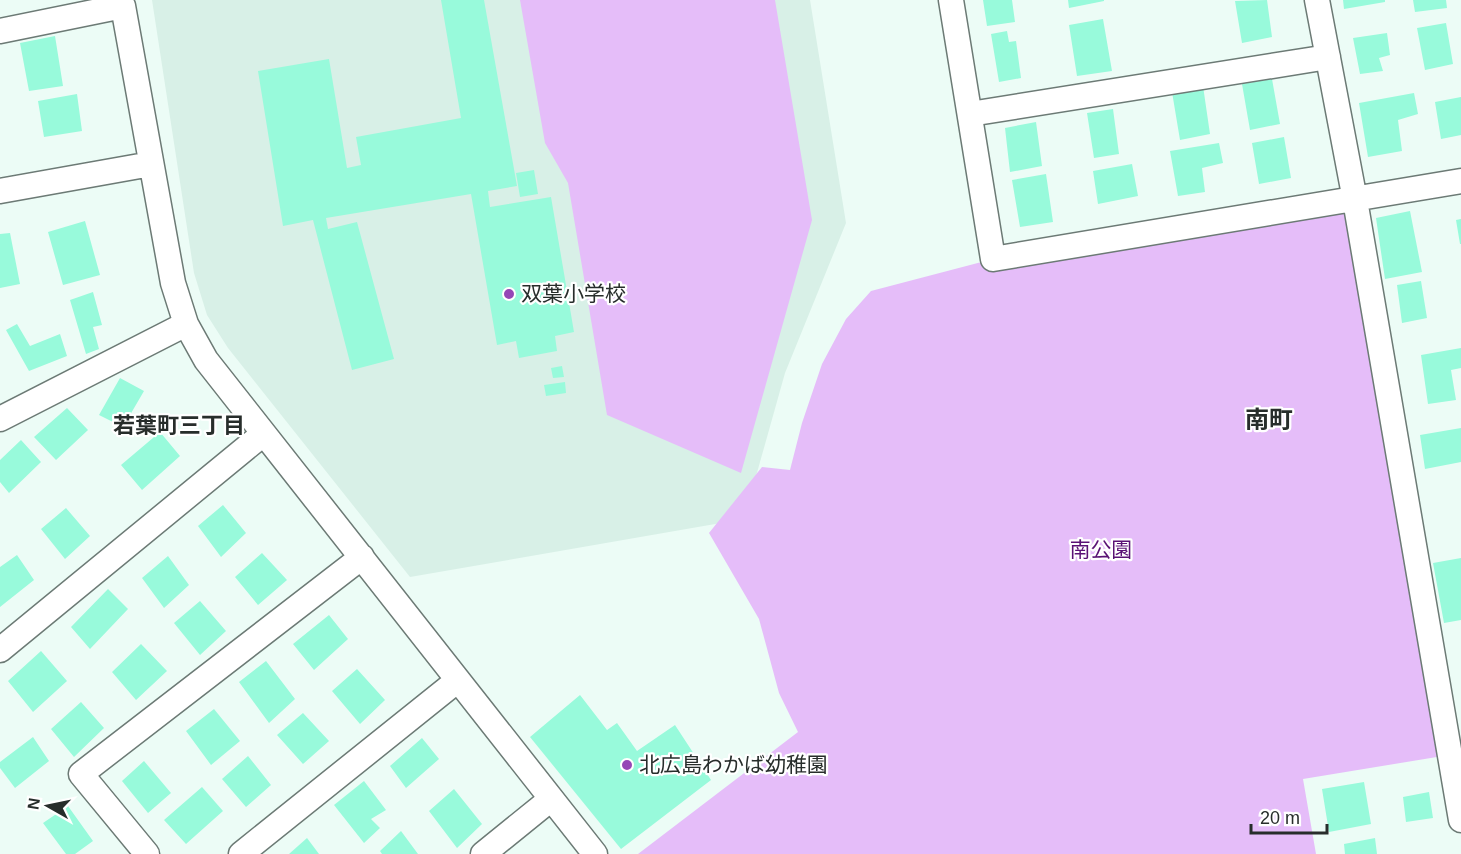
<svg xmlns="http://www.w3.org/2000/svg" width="1461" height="854" font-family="Arial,'Noto Sans JP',sans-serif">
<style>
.built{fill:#d8f0e7}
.green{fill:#e5bdf9}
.building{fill:#98fadb}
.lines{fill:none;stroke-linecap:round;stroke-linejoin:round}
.street-casing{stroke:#6c7a75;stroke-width:27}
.street{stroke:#fff;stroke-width:24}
.poi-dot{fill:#9546b6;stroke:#fff;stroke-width:2}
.labels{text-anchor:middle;stroke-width:4.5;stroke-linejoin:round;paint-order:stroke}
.poi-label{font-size:21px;fill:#272d2b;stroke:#fff;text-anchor:start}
.park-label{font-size:21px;fill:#5a1275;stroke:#fff}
.neighbourhood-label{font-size:22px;font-weight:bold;fill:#272d2b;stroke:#fff}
.quarter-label{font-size:24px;font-weight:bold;fill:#272d2b;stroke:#fff}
</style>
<rect width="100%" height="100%" fill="#ecfcf6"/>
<path class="built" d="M152,0h658l36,223 -61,150 -41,146 -334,58 -182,-229 -21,-33 -13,-42z"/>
<path class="green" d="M520,0h255l37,220 -71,253 -134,-58 -39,-232 -23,-40z
M1355,200l94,555 -146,24 13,75h-678l160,-122 -19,-39 -20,-74 -50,-86 53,-66 28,3 12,-47 20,-59 24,-45 25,-28 122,-32z"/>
<path class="building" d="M441,0h43l33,186 -29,5 2,16 61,-10 23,135 -19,4 2,15 -38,7 -3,-17 -19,4 -26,-151 -145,24 2,11 29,-7 37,137 -42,11 -39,-150 -30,6 -25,-155 71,-12 18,109 14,-3 -5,-28 105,-19z
M983,0h29l3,22 -28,4z
M1068,0h36v1l-35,7z
M1267,0l5,37 -30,6 -7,-42z
M1343,0h42v2l-41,7z
M1413,0h33l1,8 -32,4z
M1103,19l9,52 -35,5 -8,-51z
M1446,23l7,41 -28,6 -8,-42z
M1007,31l2,11 7,-1 5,37 -22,4 -8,-48z
M1387,33l3,22 -11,3 4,13 -23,3 -7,-36z
M55,36l8,50 -34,5 -9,-48z
M1272,79l8,45 -30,6 -8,-46z
M1203,86l7,48 -30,6 -8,-48z
M1414,93l4,21 -20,6 4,31 -34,6 -9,-54z
M77,94l5,37 -38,6 -6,-36z
M1461,97v38l-20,4 -6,-37z
M1113,109l6,45 -25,4 -7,-45z
M1036,122l6,44 -32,6 -5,-44z
M1284,137l7,41 -32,6 -7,-41z
M1219,143l4,20 -21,5 3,24 -27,4 -8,-45z
M1132,164l6,32 -40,8 -5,-33z
M534,170l4,24 -18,3 -4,-24z
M1046,174l7,48 -33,5 -8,-47z
M1410,211l12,61 -37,7 -9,-61z
M1461,219v25h-1l-4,-24z
M85,221l15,54 -37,10 -15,-53z
M10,233l10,51 -20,4v-54z
M1421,281l6,37 -25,5 -5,-38z
M93,292l9,33 -9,2 6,22 -13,5 -16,-54z
M17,324l13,22 30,-12 7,22 -38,15 -23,-41z
M1461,348v20l-10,2 5,30 -28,4 -7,-49z
M562,366l2,11 -11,1 -2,-10z
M120,378l24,13 -21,36 -24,-12z
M565,382l1,11 -20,3 -2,-11z
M67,408l21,22 -32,30 -22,-23z
M1461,428v34l-36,7 -5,-34z
M160,432l20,24 -38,34 -21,-25z
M21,440l20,22 -32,31 -9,-11v-22z
M223,505l23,28 -25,24 -23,-31z
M66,508l24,28 -25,23 -24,-30z
M262,553l25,27 -29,25 -23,-28z
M17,555l17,25 -34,27v-40z
M168,556l21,29 -25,23 -22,-30z
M1461,558v62l-17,3 -11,-60z
M108,589l20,20 -38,40 -19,-22z
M200,601l26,30 -26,24 -26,-32z
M329,615l19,24 -34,31 -21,-26z
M141,644l26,27 -31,29 -24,-28z
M41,651l26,30 -34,31 -25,-31z
M266,661l29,38 -26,24 -30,-41z
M357,669l28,31 -25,24 -28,-33z
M580,695l27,35 10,-7 20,28 38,-26 36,55 -90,69 -91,-112z
M81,702l23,26 -30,29 -23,-28z
M214,709l26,32 -29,24 -25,-34z
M303,713l26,28 -26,23 -26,-29z
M33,737l16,24 -34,27 -15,-20v-6z
M422,738l17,21 -33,29 -16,-22z
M248,756l23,29 -25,22 -24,-28z
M144,761l27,32 -23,20 -26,-32z
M364,781l22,29 -15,9 9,9 -16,15 -30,-38z
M1364,782l7,42 -42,8 -7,-43z
M202,787l21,24 -37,33 -22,-24z
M454,789l28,35 -25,24 -28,-37z
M1429,792l4,26 -27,4 -3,-25z
M68,806l25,35 -18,13h-9l-23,-31z
M401,831l17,23h-36l-2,-3z
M307,838l12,16h-30z
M1375,838l2,16h-32l-1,-10z"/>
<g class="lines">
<g class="street-casing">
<path id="street" d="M951,0l42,259 468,-78
M1317,0l38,200 106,620
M0,31l123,-25 50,277 13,41 20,36 389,494
M970,114l358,-57
M0,191l151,-27
M0,419l186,-95
M0,650l263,-216
M147,854l-66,-80 281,-217
M241,854l217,-174
M483,854l68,-55"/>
</g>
<use href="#street" class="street"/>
</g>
<g class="poi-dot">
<circle cx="509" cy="294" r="6"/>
<circle cx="627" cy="765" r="6"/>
</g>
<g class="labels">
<g class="poi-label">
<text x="521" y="301">双葉小学校</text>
<text x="639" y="772">北広島わかば幼稚園</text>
</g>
<g class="park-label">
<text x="1101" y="557">南公園</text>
</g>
<g class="neighbourhood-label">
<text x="179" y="433">若葉町三丁目</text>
</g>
<g class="quarter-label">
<text x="1269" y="428">南町</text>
</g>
</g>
<g transform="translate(48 806) rotate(279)" stroke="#ffffff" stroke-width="4.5" paint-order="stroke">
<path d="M0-4.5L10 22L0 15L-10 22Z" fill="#272d2b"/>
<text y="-9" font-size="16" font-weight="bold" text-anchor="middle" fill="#272d2b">N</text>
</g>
<path d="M1251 824v9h76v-9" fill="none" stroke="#272d2b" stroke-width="3"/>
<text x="1260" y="824" font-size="18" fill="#272d2b" stroke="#ffffff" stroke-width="4.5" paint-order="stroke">20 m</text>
</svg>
